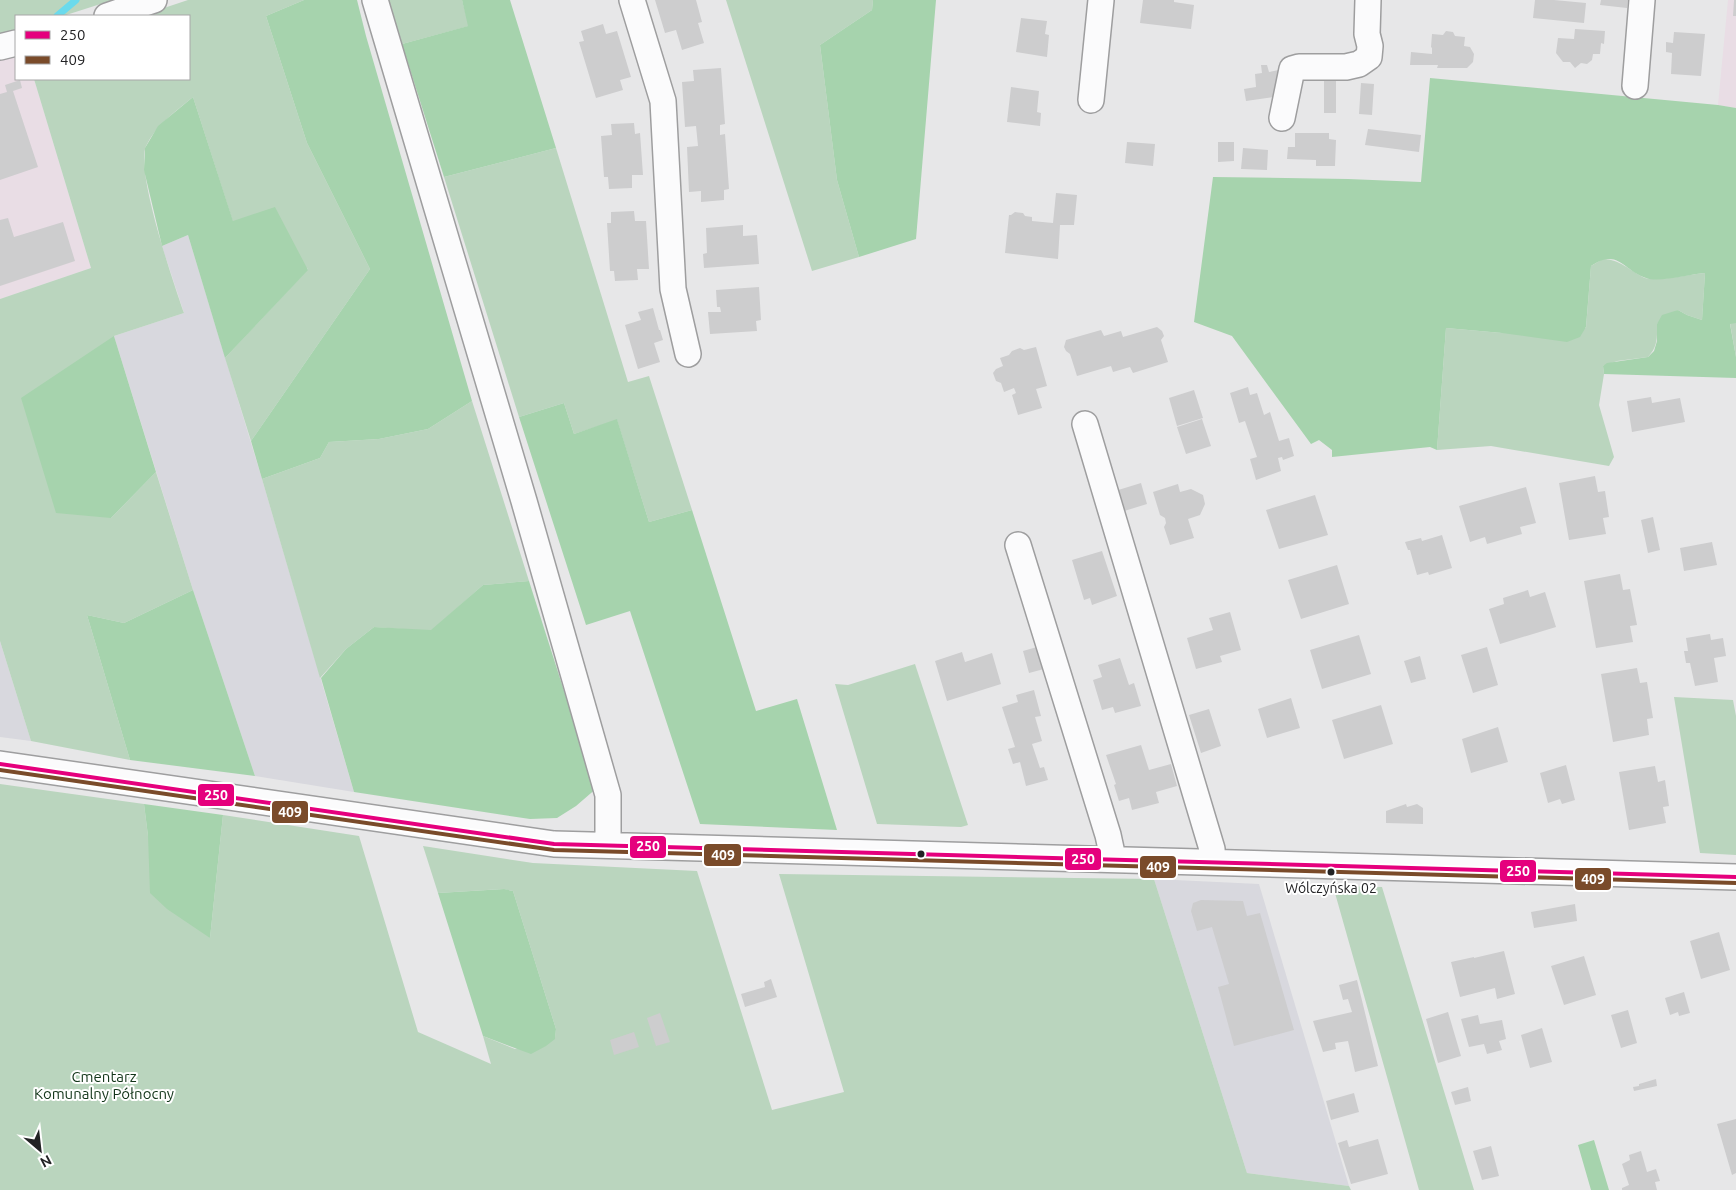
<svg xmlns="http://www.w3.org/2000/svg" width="1736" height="1190" font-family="Ubuntu,sans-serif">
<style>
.commercial{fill:#e9dde5}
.built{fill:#d8d8de}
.green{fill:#bad5be}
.forest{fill:#a6d3ad}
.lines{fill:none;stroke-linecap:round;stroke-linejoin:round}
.stream{stroke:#6bdaec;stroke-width:7}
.building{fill:#cdcdce}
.minor-casing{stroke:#9e9e9f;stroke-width:28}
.minor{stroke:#fbfbfc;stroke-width:25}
.bus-1-casing{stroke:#fff;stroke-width:8}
.bus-2-casing{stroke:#fff;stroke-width:8}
.bus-1{stroke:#e5007d;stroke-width:4}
.bus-2{stroke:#7a4b2a;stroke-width:4}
.bus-dot{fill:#222224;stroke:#fff;stroke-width:2}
.labels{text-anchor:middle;stroke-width:4;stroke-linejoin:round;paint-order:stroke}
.bus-label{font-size:14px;fill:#222224;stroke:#fff}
.park-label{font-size:15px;fill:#123519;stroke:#fff}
.line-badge{stroke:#fff;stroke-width:2}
.badge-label{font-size:14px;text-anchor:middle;font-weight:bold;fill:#fff}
</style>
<rect width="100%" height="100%" fill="#e7e7e8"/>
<path class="commercial" d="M1728,0h8v108l-18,-3z
M16,52v27h18l57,189 -91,31v-243z"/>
<path class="built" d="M188,235l74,244 92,313 -99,-16 -62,-186 -79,-254 70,-23 -22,-67z
M0,641l31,100 -31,-4z
M1154,879l105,5 90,302 -102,-13z"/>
<path class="green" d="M0,0h113l-50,16h-47v15l-16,6z
M188,0h116l-38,16 41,127 63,126 -119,172 -26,-83 83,-89 -75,-47 -40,-125c-18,15 -37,28 -47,49 -11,25 28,138 38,167l-70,23 -3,182 45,-46 37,118 -69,33 -37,-8 43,145 -99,-19 -31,-100v-342l91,-31 -57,-189h155v-63h-49z
M389,0h73l7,26 -67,18z
M726,0h147l-1,10 -52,35 17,135 22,77 -47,14z
M556,148l72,234 21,-6 43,134 -43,12 -32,-102 -43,14 -10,-31 -45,14 -75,-240z
M1603,259c17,0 27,12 42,19 11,4 47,-4 60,-5l-3,47 -15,-5 -9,-5 -21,14c0,14 1,22 -9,33l-31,4 -14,5 1,8 -5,31 15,52 -5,9 -118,-20 -54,4 9,-122 56,5 84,-5 5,-62z
M1730,323h6v34z
M472,401l57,180 -46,4 -52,46 -57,-4 -28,22 -26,29 -58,-199 58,-21 9,-16 50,-3 49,-10z
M915,664l53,161 -7,2 -84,-3 -42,-140 13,1z
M1674,697l59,3 3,16v139l-36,-2z
M0,784l144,20 4,32 62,102 13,-123 136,21 59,196 73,32 -8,-28 32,13 40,-11 1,-9 -43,-138 -10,-2 -65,4 -15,-47 110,17 164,8 75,239 72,-18 -65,-218 375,5 93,294 102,13 2,4h-1351z
M1333,886l49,1 92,303h-55z"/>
<path class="forest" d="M304,0h53l9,36 106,365 -44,28 -49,10 -50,3 -9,16 -58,21 -11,-38 119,-172 -63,-126 -41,-127z
M462,0h48l46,148 -112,29 -42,-133 66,-18z
M873,0h63l-20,239 -57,18 -22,-77 -17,-135 52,-35z
M1430,78l288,27 18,3v215l-6,1 6,33v21l-132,-4 -1,-8 4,-3 41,-6 6,-6 3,-10v-17l5,-9 16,-5 9,5 15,5 3,-47c-15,1 -46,10 -59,5 -24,-8 -27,-30 -55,-12l-5,61 -6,10 -13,5 -65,-9 -56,-5 -9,122 -7,-3 -98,10v-7l-13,-10 -8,4 -79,-108 -38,-14 19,-145 135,2 73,3z
M193,97l40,124 42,-14 33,63 -83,88 -37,-123 -26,11 -18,-76 1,-22 13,-22z
M114,336l42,136 -45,46 -55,-5 -35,-115z
M564,403l10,31 43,-15 32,103 43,-12 64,201 41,-12 40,131 -137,-6 -70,-213 -44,14 -67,-208z
M529,581l58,182 11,24 -22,19 -19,12 -27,1 -176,-27 -33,-114 25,-29 28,-22 57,3 52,-45z
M193,590l62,186 -125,-16 -43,-145 37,8z
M144,804l79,11 -13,123 -43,-29 -17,-16 -2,-57z
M504,889l9,2 43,138 -1,10 -9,7 -15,8 -48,-18 -45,-143z
M1594,1140l15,50h-18l-13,-45z"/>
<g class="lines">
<path class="stream" d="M57,16l19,-16"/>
</g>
<path class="building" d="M655,0h41l6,22 -4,1 6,20 -22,7 -6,-20 -11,3z
M1143,0h31v2l20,3 -3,24 -51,-6z
M1535,0h19l32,3 -2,20 -51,-5z
M1601,0h27l-1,8 -27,-3z
M1734,0h2v16h-3z
M1021,18l26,3 -2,13 4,1 -2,22 -31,-5z
M603,24l3,10 11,-3 14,46 -11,3 3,10 -27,8 -17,-56 5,-1 -3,-10z
M1575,29l30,2 -1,13 -3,-1 -1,11h-7l-1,6 -5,4 -6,-1 -6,5 -5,-6h-7l-7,-9 2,-15 16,1z
M1446,31l7,1 2,4 10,1 -1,9 6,1 4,7 -1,8 -6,6h-30l1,-3h-28l1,-13 21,2v-6l-1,-1 1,-13 11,1z
M1674,32l31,2 -4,42 -30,-2 1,-21 -6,-1v-10l7,1z
M1261,65h6l2,7 10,-2 1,26 -34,5 -2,-12 12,-2 -1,-13 7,-1z
M721,68l4,56 -5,1v10l5,-1 4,55 -5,1v10l-23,2v-11l-12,1 -2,-45 11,-1 -2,-20 -11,1 -3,-45 12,-1 -1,-11z
M1324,79h12v34h-12z
M20,80l2,8 -9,3 25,76 -38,13v-86l7,-2 -2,-7z
M1361,83l13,1 -2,31 -13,-1z
M1011,87l28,4 -2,21 4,1 -1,13 -33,-4z
M634,123l1,11 5,-1 3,42h-11v13l-23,1 -1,-12h-4l-3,-41 11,-1 -1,-11z
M1368,129l53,6 -2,17 -54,-7z
M1295,133h34v6l7,1 -1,26h-19v-6l-29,-1 1,-12h7z
M1127,142l28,2 -2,22 -28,-3z
M1218,142h16v19l-16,1z
M1243,148l25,2 -1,20 -26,-1z
M1056,193l21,2 -3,30h-14l-2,34 -53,-6 4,-38h2l4,-3 8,1 2,3 7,1v4l21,2z
M634,211l1,10h11l3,48h-12l1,11 -23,1 -1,-10h-4l-3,-48h4v-11z
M8,218l6,19 49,-15 12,39 -75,25v-66z
M743,225v11l14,-1 2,29 -55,4 -1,-14 4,-1 -1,-25z
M759,287l2,33 -5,1 1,10 -47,3 -2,-22h13l-1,-5h-3l-1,-17z
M653,308l6,22h1l3,10 -9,3 6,19 -22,7 -13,-44 16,-5 -3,-8z
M1157,327l5,4 2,5 -3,4 7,22 -35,11 -3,-6 -17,5 -2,-6 -34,10 -7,-22 -4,-3 -2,-4 2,-7 35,-10 3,6 17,-5 2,6z
M1036,347l11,39 -11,3 6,19 -24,7 -6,-20 4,-2 -2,-5 -10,4 -3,-9 -5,-2 -3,-8 3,-4 7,-3 -3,-8 9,-3 3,-4 8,-3 4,2z
M1248,387l2,8 7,-2 7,22 6,-3 9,29 10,-3 5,18 -11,4 -1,-3 -4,1 3,13 -25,9 -6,-21 7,-2 -12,-36 -6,2 -9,-30z
M1194,390l9,28 -26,8 -8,-28z
M1651,397l1,6 28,-5 5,24 -53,10 -5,-31z
M1202,419l9,27 -25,8 -9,-27z
M1595,476l3,16 7,-1 4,26 -6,1 3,16 -37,6 -10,-57z
M1141,483l6,21 -26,8 -6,-21z
M1178,484l2,8 11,-3 12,6 2,9 -5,11 -12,4 6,19 -24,7 -6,-18 2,-4 -1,-5 -5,-3 -7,-23z
M1526,487l10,36 -16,4 2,7 -35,10 -2,-7 -15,5 -11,-36z
M1315,495l13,40 -49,14 -13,-39z
M1653,517l7,33 -12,3 -7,-33z
M1442,535l10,33 -23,7 -1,-3 -11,3 -7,-25h-2l-3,-8 16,-4 1,3z
M1712,542l5,23 -33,6 -4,-23z
M1102,551l15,45 -25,9 -2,-7 -6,2 -12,-40z
M1337,565l12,39 -48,15 -13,-39z
M1620,574l3,16 7,-1 7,36 -7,1 3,16 -37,6 -12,-67z
M1528,590l2,7 15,-5 11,35 -56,17 -11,-35 15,-5 -1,-6z
M1230,612l11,38 -21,6 2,6 -26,7 -9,-31 26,-8 -4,-12z
M1710,634l1,6 12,-2 3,18 -12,2 4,24 -23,4 -5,-23h-4l-2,-12h4l-2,-13z
M1359,635l12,39 -49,15 -12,-39z
M1037,647l7,22 -15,4 -6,-22z
M1487,647l11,38 -25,8 -12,-38z
M962,652l3,10 27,-9 9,31 -54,17 -12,-40z
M1420,656l6,23 -15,4 -7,-22z
M1120,658l9,27 5,-2 7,23 -26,7 -2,-6 -11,3 -9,-30 9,-3 -4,-12z
M1637,668l3,15 7,-1 6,36 -6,1 2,16 -36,7 -12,-68z
M1034,690l7,26 -6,1 7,24 -10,3 8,24 4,-1 4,13 -22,6 -6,-24 -7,2 -5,-15 7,-2 -13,-40 16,-5 -2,-7z
M1291,698l9,30 -33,10 -9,-29z
M1381,705l12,39 -49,15 -12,-39z
M1209,709l12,37 -20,7 -12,-38z
M1498,727l10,35 -37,11 -9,-34z
M1141,745l8,25 22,-6 6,22 -21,6 3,11 -27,7 -3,-12 -10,3 -5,-16 2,-1 -10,-29z
M1566,765l9,35 -13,4 -2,-5 -12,4 -8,-30z
M1655,766l3,16 7,-2 4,26 -6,1 3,16 -37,7 -10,-58z
M1406,804l1,3 10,-3 6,4v16l-37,-1v-12z
M1201,900l42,1 4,15 13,-3 34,117 -60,16 -16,-59 11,-3 -17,-57 -15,4 -6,-20 2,-8z
M1575,904l2,17 -43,7 -3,-16z
M1719,932l11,38 -29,9 -11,-38z
M1504,951l11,43 -18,5 -2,-11 -35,9 -9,-35 23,-5v1z
M1584,956l12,39 -32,10 -13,-39z
M771,979l6,18 -32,10 -4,-13 24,-7 -1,-5z
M1357,980l21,86 -23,6 -7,-31 -13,2 1,6 -13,3 -10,-31 39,-9 -4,-13 -5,1 -4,-15z
M1684,992l6,21 -11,3 -1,-4 -8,3 -5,-17z
M1628,1010l9,33 -16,5 -10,-33z
M1448,1012l13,44 -23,7 -12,-44z
M660,1013l10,29 -14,4 -9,-28z
M1478,1015l2,9 22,-4 4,19 -7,2 3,9 -15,4 -3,-10 -15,3 -8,-28z
M1542,1028l10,34 -22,6 -9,-33z
M634,1032l5,15 -25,8 -4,-15z
M1656,1079l1,7 -23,5 -1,-4 6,-1v-2z
M1468,1087l3,14 -16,4 -4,-13z
M1354,1093l5,19 -28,8 -5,-19z
M1736,1119v54l-4,2 -15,-51z
M1378,1139l10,35 -37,10 -13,-41 9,-3 2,7z
M1491,1146l8,30 -17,4 -9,-29z
M1641,1151l6,21 9,-3 4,12 -5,1 2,8h-35v-2l7,-3 -7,-21 8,-4 -1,-5z"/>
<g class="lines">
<g class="minor-casing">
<path id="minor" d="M375,0l149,501 84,294v49
M632,0l31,101 10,188 15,65
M107,16l47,-16
M0,47l16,-4
M1635,86l7,-86
M1091,100l10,-100
M1282,118l10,-49 7,-2h47l13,-3 10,-7 1,-11 -3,-12 1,-34
M1085,424l127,425 1,12
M1018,545l90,290 5,23
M0,764l554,80 1182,33"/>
</g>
<use href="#minor" class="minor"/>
<g class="bus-1-casing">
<path id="bus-1" d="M0,764l554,80 1182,33"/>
</g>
<g class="bus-2-casing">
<path id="bus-2" d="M0,770l554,80 1182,33"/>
</g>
<use href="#bus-1" class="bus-1"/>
<use href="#bus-2" class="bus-2"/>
</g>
<g class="bus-dot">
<circle cx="921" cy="854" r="4.5"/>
<circle cx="1331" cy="872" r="4.5"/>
</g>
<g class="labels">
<g class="bus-label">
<text x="1331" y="893">Wólczyńska 02</text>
</g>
<g class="park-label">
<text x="104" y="1082">Cmentarz<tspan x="104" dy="17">Komunalny Północny</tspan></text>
</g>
</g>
<g class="line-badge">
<rect x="197" y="783" width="38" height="24" rx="5" fill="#e5007d"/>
<rect x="271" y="800" width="38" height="24" rx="5" fill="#7a4b2a"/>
<rect x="629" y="835" width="38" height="24" rx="5" fill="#e5007d"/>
<rect x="703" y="843" width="39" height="24" rx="5" fill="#7a4b2a"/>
<rect x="1064" y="847" width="38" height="24" rx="5" fill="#e5007d"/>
<rect x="1139" y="855" width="38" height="24" rx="5" fill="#7a4b2a"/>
<rect x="1499" y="859" width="38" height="24" rx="5" fill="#e5007d"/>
<rect x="1574" y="867" width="38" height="24" rx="5" fill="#7a4b2a"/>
</g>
<g class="badge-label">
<text x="216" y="800">250</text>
<text x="290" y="817">409</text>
<text x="648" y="851">250</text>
<text x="723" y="860">409</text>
<text x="1083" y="864">250</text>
<text x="1158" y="872">409</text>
<text x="1518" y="876">250</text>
<text x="1593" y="884">409</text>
</g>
<rect x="15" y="15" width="175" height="65" fill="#ffffff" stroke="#a7a7a7"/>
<rect x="25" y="31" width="25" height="8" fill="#e5007d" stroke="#a7a7a7"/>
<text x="60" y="40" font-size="15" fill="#222224">250</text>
<rect x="25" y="56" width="25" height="8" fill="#7a4b2a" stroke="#a7a7a7"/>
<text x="60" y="65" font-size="15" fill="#222224">409</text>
<g transform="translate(40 1150) rotate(152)" stroke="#ffffff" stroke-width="4" paint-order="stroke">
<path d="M0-4L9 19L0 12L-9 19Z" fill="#222224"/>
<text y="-8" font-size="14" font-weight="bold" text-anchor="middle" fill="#222224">N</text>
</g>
</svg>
